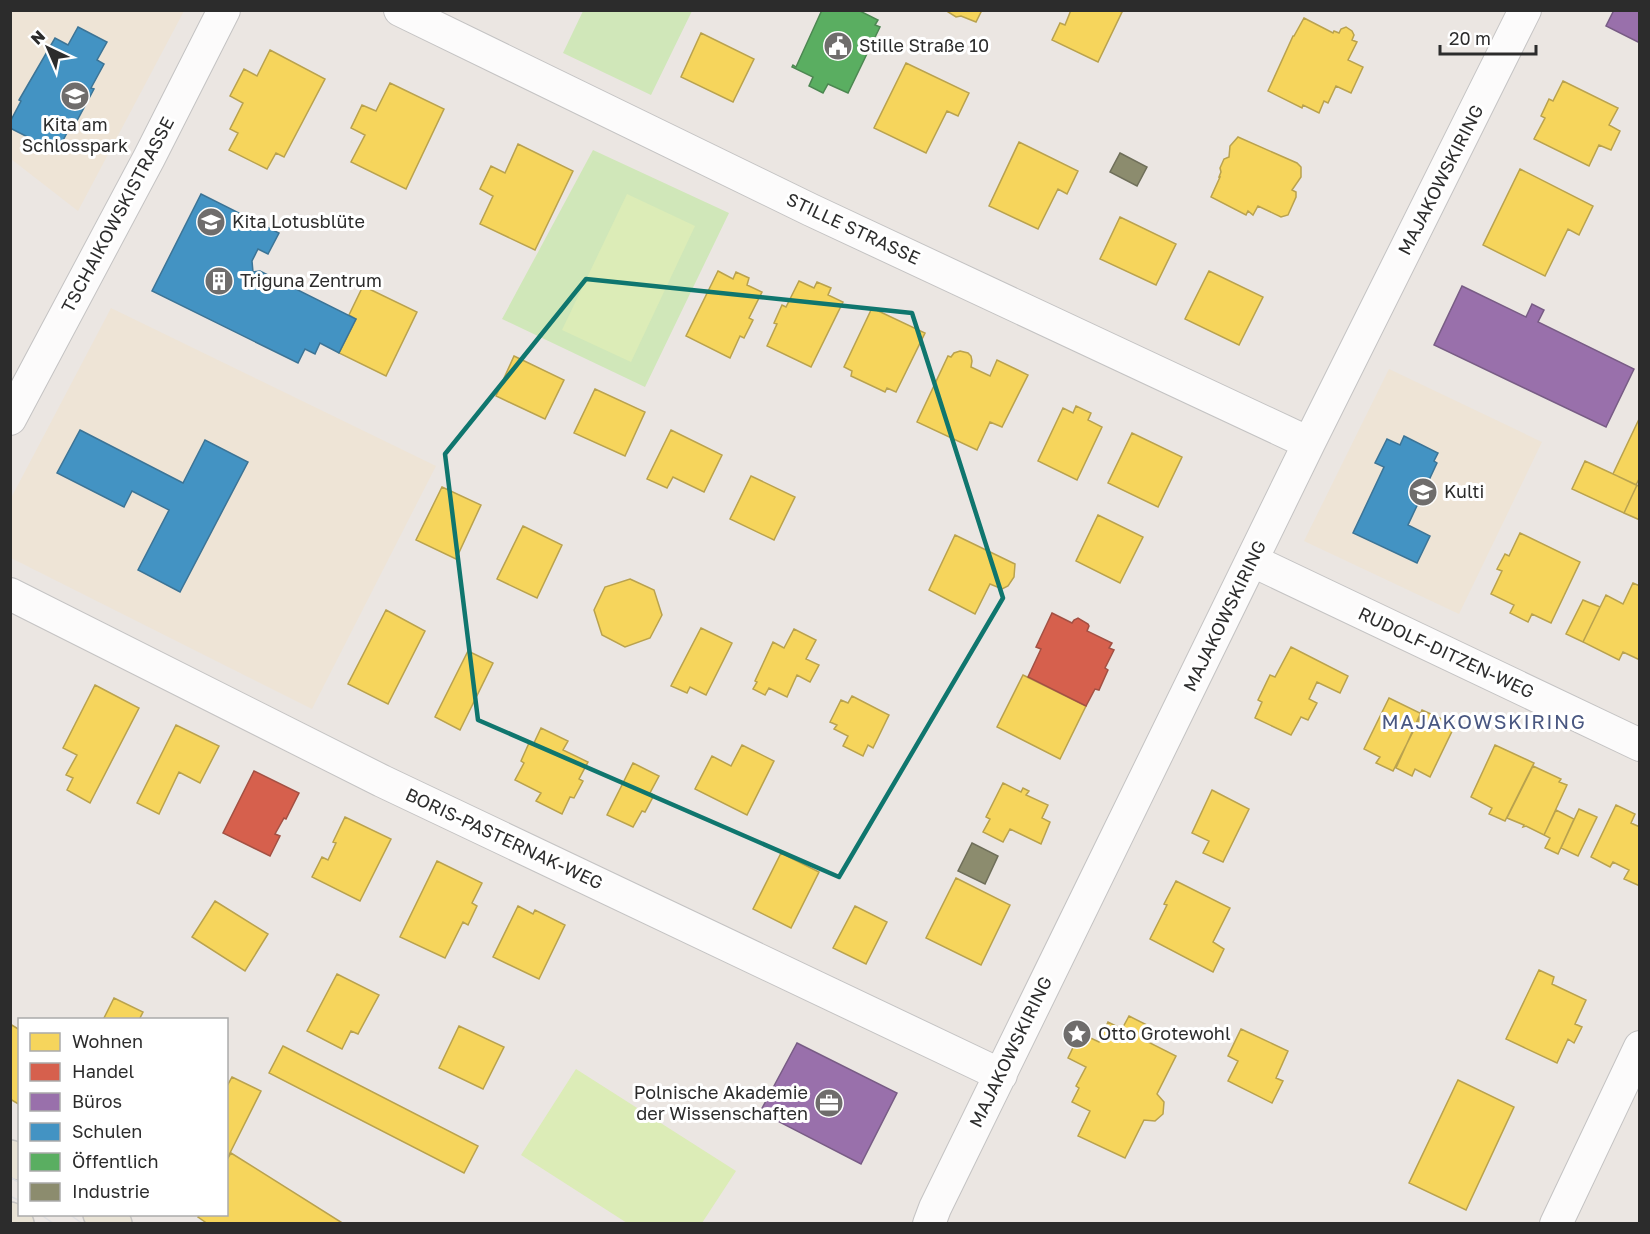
<svg xmlns="http://www.w3.org/2000/svg" width="1650" height="1234" font-family="'Golos Text',sans-serif">
<style>
.education{fill:#eee4d6}
.green{fill:#d0e7b9}
.pitch{fill:#dcecb7}
.homes{fill:#f6d55c;stroke:#b9a24e;stroke-width:1.5}
.shops{fill:#d6604d;stroke:#a35043;stroke-width:1.5}
.offices{fill:#9970ab;stroke:#785c85;stroke-width:1.5}
.schools{fill:#4393c3;stroke:#3c7496;stroke-width:1.5}
.public{fill:#5aae61;stroke:#4c8751;stroke-width:1.5}
.industry{fill:#8c8c6e;stroke:#6f6f5a;stroke-width:1.5}
.lines{fill:none;stroke-linecap:round;stroke-linejoin:round}
.minor-casing{stroke:#c4c3c3;stroke-width:34}
.major-casing{stroke:#c6c4c2;stroke-width:36}
.minor{stroke:#fcfbfb;stroke-width:32}
.major{stroke:#e8e2d4;stroke-width:33}
.tram{stroke:#dedee0;stroke-width:1.5}
.marked{fill:none;stroke:#0f766e;stroke-width:4.5;stroke-linejoin:round}
.labels{text-anchor:middle;stroke-width:6;stroke-linejoin:round;paint-order:stroke}
.poi-label{font-size:18px;fill:#2c2c2c;stroke:#fff;text-anchor:start}
.street-label{font-size:18px;fill:#2c2c2c;stroke:#fff}
.neighbourhood-label{font-size:20px;letter-spacing:1.5px;fill:#495781;stroke:#fff}
</style>
<rect width="100%" height="100%" fill="#ebe6e2"/>
<path class="education" d="M10,11h174l-106,200 -67,-52z
M111,308l325,158 -124,243 -301,-151 -1,-58z
M1389,369l153,73 -83,172 -155,-73z"/>
<path class="green" d="M583,11v-1l109,1 -41,84 -88,-42z
M593,150l136,63 -84,174 -143,-68z"/>
<path class="pitch" d="M627,194l68,32 -64,136 -69,-32z
M576,1069l160,102 -34,52h-75l-106,-68z"/>
<path class="homes" d="M945,10h37l-6,12 -15,-6 -5,1z
M1071,10h47l4,2 -24,50 -46,-22 8,-17 5,2z
M1304,18l29,15 1,-2 5,2 2,-4 5,-2 6,4 2,4 -2,5 5,2 -9,18 15,7 -12,26 -15,-7 -8,17 -4,-2 -5,12 -16,-8 -1,3 -34,-17 25,-55h1z
M701,33l53,26 -21,43 -52,-25z
M270,50l55,29 -41,78 -8,-4 -9,16 -38,-19 9,-17 -8,-4 13,-26 -13,-7 14,-27 13,7z
M906,63l63,30 -11,23 -11,-5 -21,42 -52,-25z
M1563,81l55,27 -9,17 11,6 -9,19 -12,-5 -10,21 -55,-27 11,-21 -4,-2 8,-17 4,2z
M390,83l54,26 -38,80 -55,-27 14,-27 -14,-7 11,-23 14,6z
M1238,137l59,26 4,4v10l-9,13 4,2v5l-8,18 -7,2 -23,-11 -5,9 -5,-4 -2,4 -35,-18 9,-20h-1l2,-5 -1,-4 4,-9 5,-2 1,-11z
M1019,142l59,29 -11,23 -9,-5 -20,40 -49,-23z
M518,144l55,27 -38,79 -55,-26 13,-28 -13,-7 11,-23 14,7z
M1520,169l73,37 -14,29 -11,-6 -23,47 -62,-31z
M1120,217l56,27 -20,41 -56,-26z
M718,271l15,8 3,-7 13,6 -2,7 15,7 -13,26 4,2 -9,18 -4,-2 -10,22 -44,-22z
M1209,271l54,26 -24,48 -54,-26z
M799,281l15,7 3,-6 14,6 -3,7 15,7 -32,65 -44,-21 10,-22 -3,-1 8,-18 4,2z
M363,286l54,26 -31,64 -47,-23 17,-34 -7,-4z
M872,308l53,25 -29,59 -9,-4 -2,4 -34,-16 1,-5 -8,-4z
M960,351l8,2 3,3 1,5 -1,6 19,9 7,-16 31,15 -26,52 -12,-5 -13,28 -60,-28 31,-66 3,1 3,-4z
M514,356l50,24 -19,39 -49,-23z
M595,389l50,23 -20,44 -51,-23z
M1076,406l15,7 -3,7 14,7 -25,53 -39,-19 25,-53 10,5z
M1640,417v60l-4,8 -23,-11z
M671,430l51,25 -18,37 -31,-15 -6,11 -20,-9z
M1132,433l50,24 -24,50 -50,-24z
M1585,461l52,24 -13,28 -52,-24z
M751,476l44,21 -21,43 -44,-21z
M1637,485l3,2v33l-16,-7z
M442,487l39,18 -25,54 -40,-19z
M1098,515l45,22 -23,46 -44,-22z
M523,526l39,19 -25,53 -40,-19z
M1520,533l60,29 -29,61 -19,-9 -4,8 -18,-9 4,-8 -23,-11 11,-23 -5,-2 8,-15 4,2z
M955,535l60,29 -1,13 -6,9 -6,3 -12,-5 -15,30 -46,-24z
M630,579l24,11 8,25 -12,23 -25,9 -23,-12 -8,-25 11,-23z
M1633,583l7,3v74l-17,-8 -4,8 -36,-18 23,-47 17,9z
M1583,600l17,7 -17,35 -17,-8z
M386,610l39,21 -37,73 -40,-20z
M701,628l31,15 -26,52 -16,-8 -3,6 -16,-7z
M794,629l22,11 -10,19 13,6 -9,17 -13,-7 -10,22 -18,-9 -4,7 -12,-6 4,-7 -2,-1 18,-39 11,6z
M1291,647l57,29 -8,17 -23,-11 -8,17 8,4 -9,17 -7,-3 -10,18 -36,-17 7,-16 -4,-2 12,-25 5,2z
M468,651l25,12 -33,67 -25,-13z
M1023,675l63,31 -26,53 -63,-32z
M95,685l44,23 -49,95 -23,-13 6,-12 -7,-3 11,-20 -14,-7z
M852,696l37,19 -16,33 -5,-3 -5,11 -20,-10 5,-10 -14,-7 3,-4 -7,-3 11,-22 7,3z
M1389,698l33,16 -29,57 -17,-8 4,-6 -16,-8z
M1422,710l33,15 -25,52 -15,-8 -3,7 -16,-8z
M176,725l43,21 -19,37 -21,-11 -20,42 -22,-11z
M541,728l27,13 -5,9 25,12 -9,17 4,2 -9,17 -4,-1 -8,17 -26,-13 5,-8 -26,-13 9,-17 -3,-2 8,-18 4,2z
M742,745l32,16 -27,54 -52,-26 17,-33 19,10z
M1495,745l39,18 -29,58 -16,-7 3,-6 -21,-11z
M633,763l26,13 -9,17 4,2 -9,17 -3,-1 -9,16 -26,-12z
M1533,766l28,13 -2,3 8,3 -23,50 -18,-9 -3,1 1,-2 -17,-7z
M1003,783l18,9 2,-4 6,3 -3,4 22,10 -6,13 8,4 -9,22 -31,-15 -7,13 -20,-10 7,-13 -4,-2z
M1212,790l37,19 -26,53 -20,-9 6,-12 -17,-8z
M1616,805l19,9 -4,9 9,4v59l-16,-7 5,-9 -16,-8 -3,5 -19,-10z
M1579,809l18,8 -19,39 -17,-8z
M1556,810l18,9 -16,35 -13,-6 5,-10 -6,-3z
M345,817l46,22 -31,62 -48,-24 10,-20 6,3 8,-17 -3,-1z
M781,853l38,19 -28,56 -38,-19z
M437,861l45,22 -10,20 5,3 -9,19 -5,-3 -18,36 -45,-21z
M956,878l54,27 -29,60 -55,-27z
M1176,881l54,27 -17,34 11,7 -11,23 -63,-33 17,-34 -3,-1z
M215,901l53,33 -23,37 -53,-34z
M518,906l15,8 2,-4 30,15 -26,54 -46,-22z
M855,906l32,16 -21,42 -33,-16z
M1539,970l15,7 -2,7 34,16 -11,24 7,3 -8,16 -6,-4 -11,24 -51,-24z
M337,974l42,21 -21,39 -7,-3 -9,18 -35,-18z
M114,998l29,14 -4,8h-36z
M1129,1016l26,13 -7,13 28,14 -19,38 7,8 -1,12 -8,7 -11,-1 -19,38 -47,-22 12,-25 -18,-9 7,-14 -3,-2 10,-19 -18,-9 12,-25 19,9 9,-20 14,7z
M10,1024l10,6v75l-10,-6z
M459,1026l45,21 -21,42 -44,-21z
M1241,1029l47,22 -12,27 7,3 -11,22 -44,-22 10,-20 -10,-5z
M283,1046l195,100 -14,27 -195,-100z
M232,1077l29,14 -35,70v-73z
M1458,1080l56,27 -48,103 -57,-27z
M231,1153l113,71h-136l-10,-7 2,-3h26v-53z"/>
<path class="shops" d="M1052,613l20,10 2,-3 4,-2 10,6 1,2 -2,5 25,12 -3,5 5,2 -9,18 3,2 -9,20 -4,-1 -9,17 -58,-29 13,-28 -5,-2z
M254,771l45,22 -13,26 -2,-1 -9,16 5,2 -10,20 -47,-23z"/>
<path class="offices" d="M1614,10h26v33l-34,-17z
M1462,286l64,31 6,-13 12,6 -6,12 96,47 -28,58 -172,-82z
M797,1043l100,50 -36,71 -101,-52z"/>
<path class="schools" d="M78,27l29,15 -10,18 7,4 -13,24 3,1 -22,41 -3,-1 -12,23 -47,-24v-6l11,-21 -2,-1 36,-62 13,7z
M201,194l78,39 -11,21 -10,-5 -6,12 1,11 7,-1 96,48 -17,34 -19,-10 -5,11 -10,-5 -7,14 -146,-72z
M80,430l103,53 22,-43 43,22 -68,130 -42,-22 31,-60 -37,-19 -8,16 -67,-34z
M1404,436l34,17 -4,8 3,2 -29,62 22,11 -13,27 -64,-30 31,-66 -9,-4 12,-24 13,6z"/>
<path class="public" d="M822,10h36l20,10 -3,5 5,2 -32,66 -20,-9 -5,9 -14,-7 4,-9 -21,-10 1,-2 3,2z"/>
<path class="industry" d="M1120,153l27,14 -10,19 -27,-14z
M972,843l26,13 -13,28 -27,-13z"/>
<g class="lines">
<g class="minor-casing">
<path id="minor" d="M400,10l411,200 498,233
M10,419l139,-261 75,-148
M1253,561l387,184
M10,594l372,187 619,294
M929,1224l6,-16 374,-765 216,-433
M1556,1224l84,-177"/>
</g>
<g class="major-casing">
<path id="major" d="M10,1157l10,6
M100,1214l15,10
M10,1219l7,5"/>
</g>
<use href="#minor" class="minor"/>
<use href="#major" class="major"/>
<path class="tram" d="M10,1177l10,6
M10,1196l10,5
M40,1214l14,10
M69,1214l14,10"/>
</g>
<path class="marked" d="M586,279l326,34 91,285 -164,279 -361,-157 -33,-266z"/>
<defs>
<g id="civic-disc" transform="scale(1.5)"><circle r="9.5" fill="#6f6d6c" stroke="#fff"/><path d="M-.6-6.5H3V-4.5H.6V-3L4-1V1h2V6H-6V1h2V-1L-.6-3ZM-1.2 2.5V6h2.4V2.5Z" fill="#fff"/></g>
<g id="school-disc" transform="scale(1.5)"><circle r="9.5" fill="#6f6d6c" stroke="#fff"/><path d="M0-5L7-2L0 1L-7-2ZM-4 1L0 2.5L4 1V4Q0 6-4 4Z" fill="#fff"/></g>
<g id="building-disc" transform="scale(1.5)"><circle r="9.5" fill="#6f6d6c" stroke="#fff"/><path d="M-4-6H4V6H1V3H-1V6H-4ZM-2.5-4.3h1.7v1.8h-1.7ZM.8-4.3h1.7v1.8H.8ZM-2.5-1h1.7V.8h-1.7ZM.8-1h1.7V.8H.8Z" fill="#fff"/></g>
<g id="sight-disc" transform="scale(1.5)"><circle r="9.5" fill="#6f6d6c" stroke="#fff"/><path d="M0-6L1.8-2.2L6-1.7L2.9 1.2L3.7 5.4L0 3.3L-3.7 5.4L-2.9 1.2L-6-1.7L-1.8-2.2Z" fill="#fff"/></g>
<g id="office-disc" transform="scale(1.5)"><circle r="9.5" fill="#6f6d6c" stroke="#fff"/><path d="M-6-3h4V-5.5h4V-3h4V5H-6ZM-1-4.5V-3h2v-1.5ZM-6 0V1H6V0Z" fill="#fff"/></g>
</defs>
<g fill-rule="evenodd">
<use href="#civic-disc" x="838" y="46"/>
<use href="#school-disc" x="75" y="96"/>
<use href="#school-disc" x="211" y="222"/>
<use href="#building-disc" x="219" y="281"/>
<use href="#school-disc" x="1423" y="492"/>
<use href="#sight-disc" x="1077" y="1034"/>
<use href="#office-disc" x="829" y="1103"/>
</g>
<g class="labels">
<g class="poi-label">
<text x="859" y="52">Stille Straße 10</text>
<text x="75" y="131" text-anchor="middle">Kita am<tspan x="75" dy="21">Schlosspark</tspan></text>
<text x="232" y="228">Kita Lotusblüte</text>
<text x="240" y="287">Triguna Zentrum</text>
<text x="1444" y="498">Kulti</text>
<text x="1098" y="1040">Otto Grotewohl</text>
<text x="808" y="1099" text-anchor="end">Polnische Akademie<tspan x="808" dy="21">der Wissenschaften</tspan></text>
</g>
<g class="street-label">
<text transform="translate(1441 180) rotate(-63)" y="6">MAJAKOWSKIRING</text>
<text transform="translate(118 215) rotate(-62)" y="6">TSCHAIKOWSKISTRASSE</text>
<text transform="translate(853 229) rotate(25)" y="6">STILLE STRASSE</text>
<text transform="translate(1225 616) rotate(-64)" y="6">MAJAKOWSKIRING</text>
<text transform="translate(1446 653) rotate(25)" y="6">RUDOLF-DITZEN-WEG</text>
<text transform="translate(504 839) rotate(25)" y="6">BORIS-PASTERNAK-WEG</text>
<text transform="translate(1011 1052) rotate(-64)" y="6">MAJAKOWSKIRING</text>
</g>
<g class="neighbourhood-label">
<text x="1484" y="729">MAJAKOWSKIRING</text>
</g>
</g>
<rect width="1650" height="1234" fill="none" stroke="#2c2c2c" stroke-width="24"/>
<rect x="18" y="1018" width="210" height="198" fill="#ffffff" stroke="#ababab" stroke-width="1.5"/>
<rect x="30" y="1033" width="30" height="18" fill="#f6d55c" stroke="#ababab" stroke-width="1.5"/>
<text x="72" y="1048" font-size="18" fill="#2c2c2c">Wohnen</text>
<rect x="30" y="1063" width="30" height="18" fill="#d6604d" stroke="#ababab" stroke-width="1.5"/>
<text x="72" y="1078" font-size="18" fill="#2c2c2c">Handel</text>
<rect x="30" y="1093" width="30" height="18" fill="#9970ab" stroke="#ababab" stroke-width="1.5"/>
<text x="72" y="1108" font-size="18" fill="#2c2c2c">Büros</text>
<rect x="30" y="1123" width="30" height="18" fill="#4393c3" stroke="#ababab" stroke-width="1.5"/>
<text x="72" y="1138" font-size="18" fill="#2c2c2c">Schulen</text>
<rect x="30" y="1153" width="30" height="18" fill="#5aae61" stroke="#ababab" stroke-width="1.5"/>
<text x="72" y="1168" font-size="18" fill="#2c2c2c">Öffentlich</text>
<rect x="30" y="1183" width="30" height="18" fill="#8c8c6e" stroke="#ababab" stroke-width="1.5"/>
<text x="72" y="1198" font-size="18" fill="#2c2c2c">Industrie</text>
<g transform="translate(48 48) rotate(316)" stroke="#ffffff" stroke-width="4.5" paint-order="stroke">
<path d="M0-4.5L10 22L0 15L-10 22Z" fill="#2c2c2c"/>
<text y="-9" font-size="16" font-weight="bold" text-anchor="middle" fill="#2c2c2c">N</text>
</g>
<path d="M1440 45v9h96v-9" fill="none" stroke="#2c2c2c" stroke-width="3"/>
<text x="1449" y="45" font-size="18" fill="#2c2c2c" stroke="#ffffff" stroke-width="4.5" paint-order="stroke">20 m</text>
</svg>
